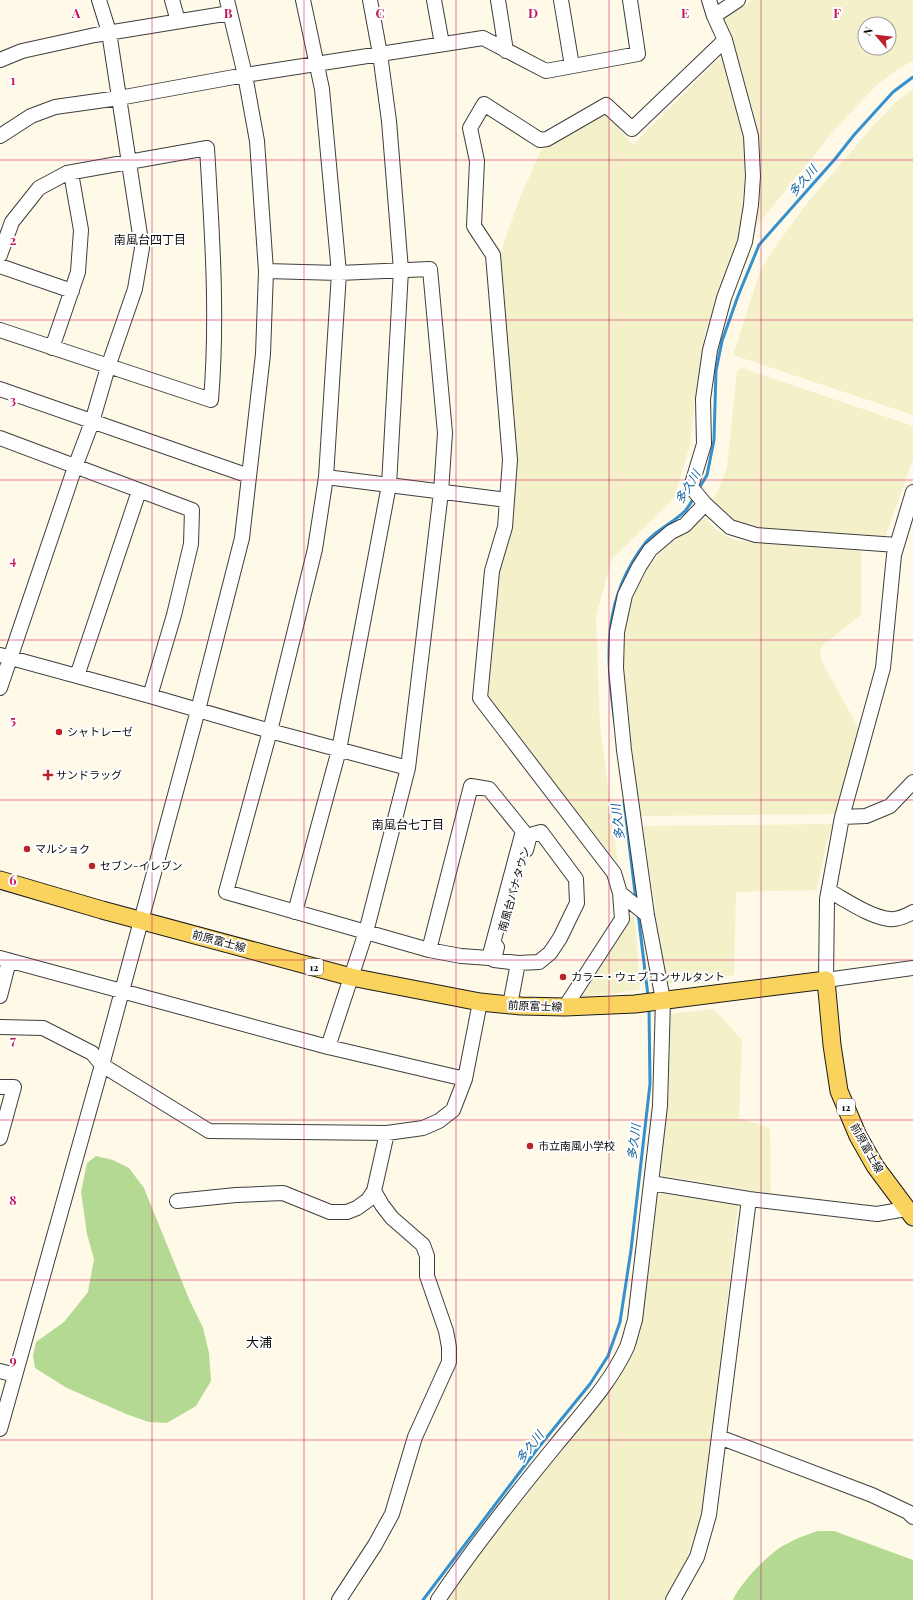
<svg xmlns="http://www.w3.org/2000/svg" width="913" height="1600" font-family="'Playfair Display','Noto Sans JP',serif">
<style>
.farmland{fill:#f4f0c9;fill-rule:evenodd}
.forest{fill:#b3d992}
.lines{fill:none;stroke-linecap:round;stroke-linejoin:round}
.stream{stroke:#3491ce;stroke-width:3}
.minor-casing{stroke:#3e3e3e;stroke-width:16}
.major-casing{stroke:#1c1c1c;stroke-width:19}
.minor{stroke:#fff;stroke-width:14}
.major{stroke:#fad35e;stroke-width:17}
.grid{fill:none;stroke:#c2185b;stroke-width:1;stroke-opacity:0.55}
.poi-dot{fill:#bb232b;stroke:#fff;stroke-width:1.5}
.labels{text-anchor:middle;stroke-width:4;stroke-linejoin:round;paint-order:stroke}
.shield{fill:#fff;stroke:#545454;stroke-width:1}
.shield-label{font-size:10px;font-weight:bold;fill:#0b0b0b}
.poi-label{font-size:11px;fill:#0b0b0b;stroke:#fff;text-anchor:start}
.street-label{font-size:11px;fill:#0b0b0b;stroke:#fff}
.water-label{font-size:12px;font-style:italic;fill:#14619c;stroke:#fff}
.neighbourhood-label{font-size:12px;fill:#0b0b0b;stroke:#fff}
.quarter-label{font-size:13px;fill:#0b0b0b;stroke:#fff}
.grid-label{font-size:13px;text-anchor:middle;font-weight:bold;fill:#c2185b;stroke:#fff;stroke-width:4;stroke-linejoin:round;paint-order:stroke}
</style>
<rect width="100%" height="100%" fill="#fffae8"/>
<path class="farmland" d="M752,0h161v61l-14,7 -22,17 -40,42 -81,100 6,-58 -7,-49 -21,-76 -11,-24zM865,24h24v24h-24z
M721,57l11,31 14,64 -5,79 -36,101 -9,57 -6,56 -16,53 -62,61 -16,57 4,109 18,138 -130,-162 10,-128 14,-47 2,-87 -14,-185 19,-54 23,-52 64,-34 27,31z
M913,89v326l-180,-60 27,-83 12,-21 36,-49 62,-73 26,-27z
M742,368l171,58v33l-27,76 -3,2 -127,-8 -18,-5 -12,-8 -14,-15 8,-14 7,-21 10,-95z
M702,516l12,12 14,9 10,4 123,10v64l-37,29 -4,7 2,11 37,67 -23,85 -197,2 -16,-147 -1,-40 8,-31 17,-31 20,-22z
M833,824l-7,21 -9,45 -81,2 -2,83 -68,9 -23,-158z
M632,914l3,7 5,69 -58,7 43,-69z
M714,1009l28,31 -3,78 31,10 1,66 -111,-19 7,-74 2,-87z
M657,1193l81,12 -27,242 -10,68 -14,43 -23,42h-218l19,-28 95,-124 56,-70 17,-26 10,-49z"/>
<path class="forest" d="M96,1156l17,4 16,8 15,20 45,111 14,29 6,25 2,28 -15,25 -29,17 -18,-1 -23,-8 -59,-26 -32,-20 -2,-12 3,-14 28,-20 24,-30 6,-33 -7,-25 -6,-42 6,-29z
M818,1531h16l79,29v40h-180c7,-16 31,-41 45,-51 12,-8 27,-14 40,-18z"/>
<g class="lines">
<path class="stream" d="M698,490l9,-15 7,-35 2,-69 6,-30 16,-45 21,-51 76,-86 19,-24 39,-43 20,-15
M615,724c-9,-68 -14,-124 31,-182 11,-13 29,-20 40,-32 3,-4 6,-9 8,-13
M624,801l12,100
M638,913l10,83
M423,1600l115,-152 52,-64 18,-28 12,-34 11,-72 19,-166 -1,-76"/>
<g class="minor-casing">
<path id="minor" d="M172,0l6,21
M303,0l19,89 17,184 -13,204 -11,72 -45,182 -44,161 203,58 32,6 28,2 34,-127 -34,-42 -18,-3 -42,164
M434,0l8,44
M498,0l8,51
M561,0l11,66
M714,16l24,-16
M725,40l26,96 2,40 -2,29 -6,37 -21,56 -14,52 -7,49 1,45 -13,43 14,17 25,23 26,8 141,10
M0,60l22,-9 73,-16 135,-22
M0,136l31,-20 24,-9 64,-9 126,-23 238,-37 63,33 92,-17 -8,-54
M0,255l12,-33 27,-34 28,-15 140,-25c5,84 11,168 4,252l-211,-70
M0,266l72,25
M266,271l73,2 91,-4 15,164 -4,59 -33,276 -42,164 -38,115
M52,348l26,-76 3,-42 -10,-57
M0,389l249,87
M0,438l192,72 -1,34 -17,71 -24,81
M326,477l181,23
M913,492l-19,63 -11,113 -41,149 -15,82 -1,81 87,-12
M0,655l150,41 120,35 138,37
M77,676l62,-185
M0,688l75,-221 17,-45 16,-55 27,-78 7,-41 -33,-216 -10,-32
M842,817l24,-1 24,-10 23,-24
M829,891c17,9 41,26 60,28 9,1 17,-3 24,-7
M620,893l27,22
M295,912l44,-162 50,-265 12,-215 -12,-149 -9,-67 -10,-54
M497,947l-3,13 24,3
M0,958l328,89 137,32
M0,996l9,-35
M510,1005l8,-42 21,-1 11,-9 10,-15 17,-35 -1,-24 -35,-47 -11,3 -4,15
M565,1007l57,-88 -2,-26 -6,-20 -134,-175 12,-127 13,-44 5,-67 -17,-205 -19,-29 3,-65 -7,-33 14,-24 56,36 7,-1 59,-34 26,24 93,-89 -11,-24 -5,-16
M0,1027l43,1 49,25 10,12 107,66 178,2 36,-5 16,-7 14,-11 12,-31 15,-77
M0,1087h14l-14,51
M651,1183l98,16 128,15 29,-5
M177,1201l59,-6 47,-2 47,19h17l10,-4 11,-8 6,-9 13,-58
M0,1371l15,4
M0,1429l102,-364 96,-355 44,-172 21,-184 3,-83 -9,-130 -12,-66 -18,-75
M719,1437l153,58 36,17 5,5
M339,1600l36,-55 17,-31 23,-77 34,-75v-15l-3,-16 -19,-55v-20l-4,-11 -31,-27 -10,-13 -8,-14
M438,1600c36,-54 77,-105 118,-155 25,-31 54,-61 71,-98 3,-8 5,-18 8,-27l25,-214 3,-106 -16,-85 -23,-165 -8,-82 1,-36 8,-37 14,-28 11,-17 21,-18 14,-7 20,-21
M673,1600l24,-43 12,-42 40,-316"/>
</g>
<g class="major-casing">
<path id="major" d="M0,880l102,30 249,67 129,25 41,4 44,1 70,-3 191,-24 6,65 7,46 19,45 17,30 38,51"/>
</g>
<use href="#minor" class="minor"/>
<use href="#major" class="major"/>
</g>
<path class="grid" d="M152,0v1600M304,0v1600M456,0v1600M609,0v1600M761,0v1600M0,160h913M0,320h913M0,480h913M0,640h913M0,800h913M0,960h913M0,1120h913M0,1280h913M0,1440h913"/>
<g class="poi-dot">
<circle cx="59" cy="732" r="4"/>
<path d="M46 769h4v4h4v4h-4v4h-4v-4h-4v-4h4z"/>
<circle cx="27" cy="849" r="4"/>
<circle cx="92" cy="866" r="4"/>
<circle cx="563" cy="977" r="4"/>
<circle cx="530" cy="1146" r="4"/>
</g>
<g class="labels">
<g class="shield">
<rect x="305" y="959" width="18" height="16" rx="3"/>
<rect x="837" y="1099" width="18" height="16" rx="3"/>
</g>
<g class="shield-label">
<text x="314" y="971">12</text>
<text x="846" y="1111">12</text>
</g>
<g class="poi-label">
<text x="67" y="736">シャトレーゼ</text>
<text x="56" y="779">サンドラッグ</text>
<text x="35" y="853">マルショク</text>
<text x="100" y="870">セブン-イレブン</text>
<text x="571" y="981">カラー・ウェブコンサルタント</text>
<text x="538" y="1150">市立南風小学校</text>
</g>
<g class="street-label">
<text transform="translate(514 889) rotate(-74)" y="4">南風台パナタウン</text>
<text transform="translate(219 941) rotate(15)" y="4">前原富士線</text>
<text transform="translate(535 1006) rotate(2)" y="4">前原富士線</text>
<text transform="translate(867 1148) rotate(61)" y="4">前原富士線</text>
</g>
<g class="water-label">
<text transform="translate(803 181) rotate(-49)" y="4">多久川</text>
<text transform="translate(688 487) rotate(-58)" y="4">多久川</text>
<text transform="translate(618 822) rotate(-97)" y="4">多久川</text>
<text transform="translate(634 1142) rotate(-83)" y="4">多久川</text>
<text transform="translate(530 1447) rotate(-52)" y="4">多久川</text>
</g>
<g class="neighbourhood-label">
<text x="150" y="244">南風台四丁目</text>
<text x="408" y="829">南風台七丁目</text>
</g>
<g class="quarter-label">
<text x="259" y="1347">大浦</text>
</g>
</g>
<g class="grid-label">
<text x="76" y="18">A</text>
<text x="228" y="18">B</text>
<text x="380" y="18">C</text>
<text x="533" y="18">D</text>
<text x="685" y="18">E</text>
<text x="837" y="18">F</text>
<text x="13" y="85">1</text>
<text x="13" y="245">2</text>
<text x="13" y="405">3</text>
<text x="13" y="565">4</text>
<text x="13" y="725">5</text>
<text x="13" y="885">6</text>
<text x="13" y="1045">7</text>
<text x="13" y="1205">8</text>
<text x="13" y="1365">9</text>
</g>
<g transform="translate(877 36) rotate(298)"><circle r="19" fill="#ffffff" stroke="#9d9d9d"/>
<path d="M0-3L7 15L0 10L-7 15Z" fill="#bb232b"/>
<text y="-6" font-size="11" font-weight="bold" text-anchor="middle" fill="#0b0b0b">N</text>
</g>
</svg>
